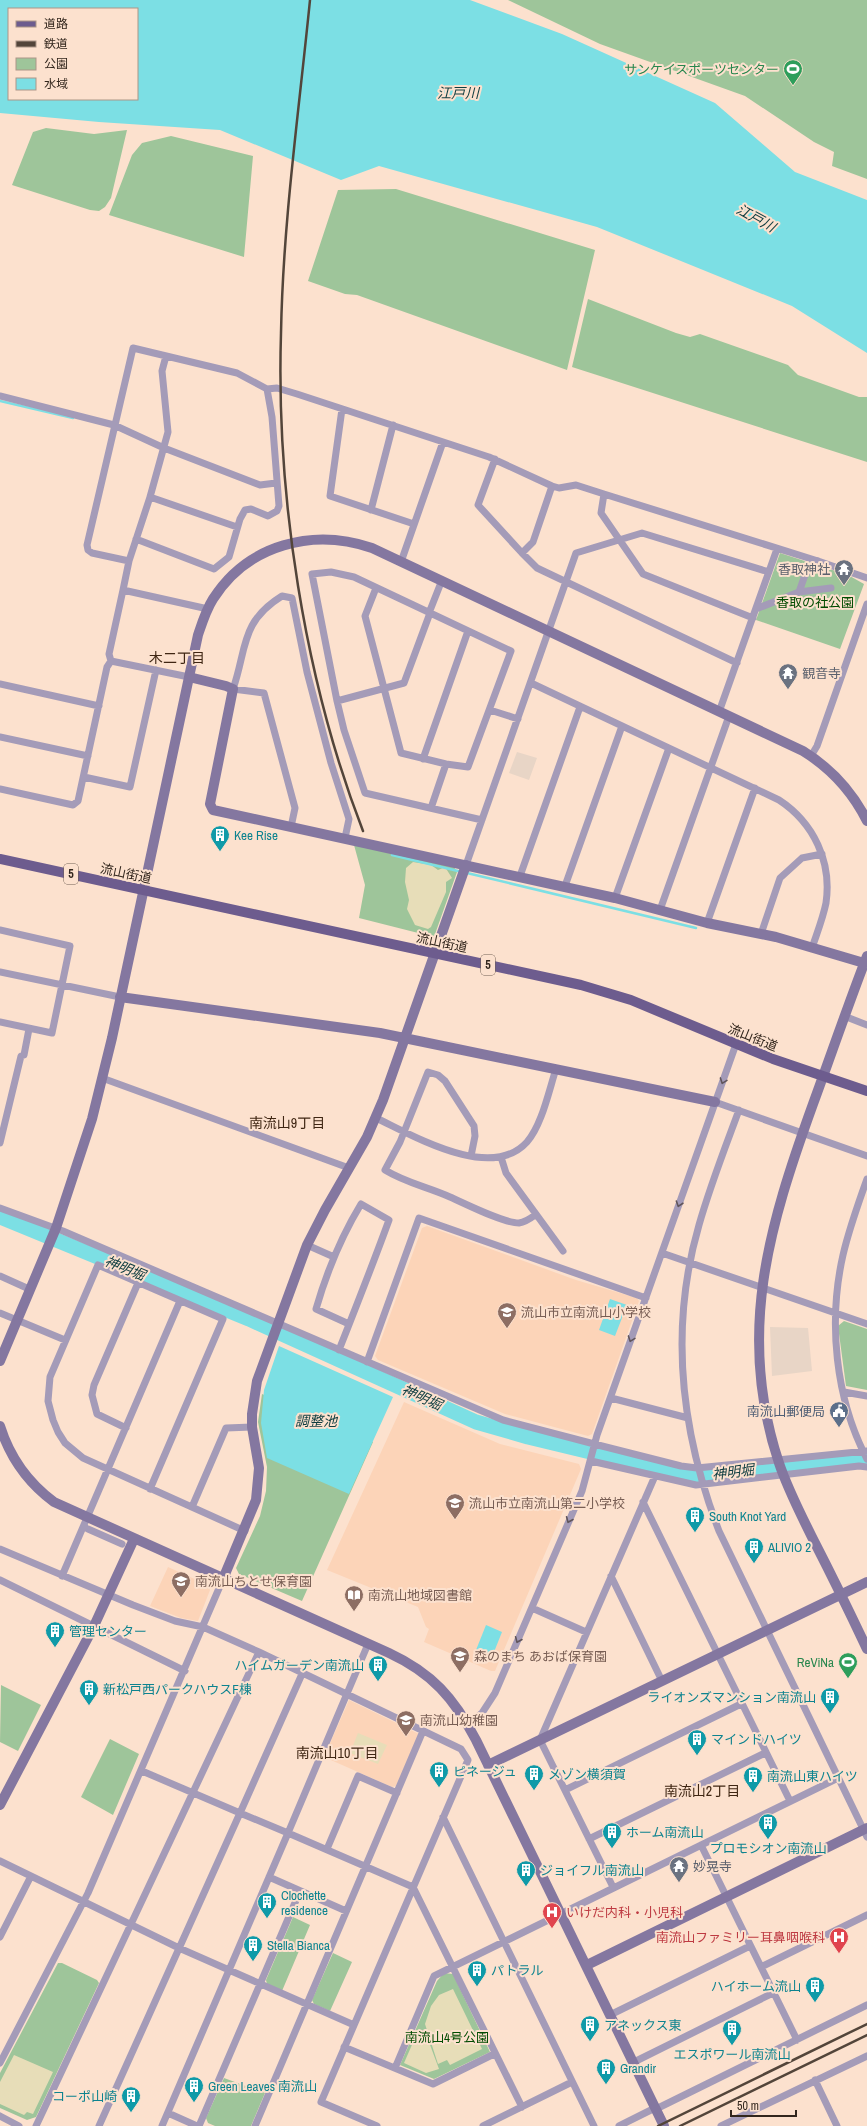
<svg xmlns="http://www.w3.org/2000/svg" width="867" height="2126" font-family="'Archivo Narrow','Noto Sans JP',sans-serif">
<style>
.commercial{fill:#e8d5c6}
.built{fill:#fcd4b8}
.green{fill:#9ec59a}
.sand{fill:#e7ddb8}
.water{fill:#7cdfe4;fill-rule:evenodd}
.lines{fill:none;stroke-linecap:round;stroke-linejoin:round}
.stream{stroke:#7cdfe4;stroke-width:2.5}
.river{stroke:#7cdfe4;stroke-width:15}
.street{stroke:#a49bb8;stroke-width:7}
.secondary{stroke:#8477a0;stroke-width:10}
.primary{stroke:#6d5c8e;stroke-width:10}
.rail{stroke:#53453a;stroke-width:2.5}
.oneway{stroke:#60555b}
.labels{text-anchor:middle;stroke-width:4;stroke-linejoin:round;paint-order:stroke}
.shield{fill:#fce1ce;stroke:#6f5e52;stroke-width:1}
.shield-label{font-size:12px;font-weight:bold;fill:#32261d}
.leisure-label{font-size:13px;fill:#27864d;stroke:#fce1ce;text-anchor:end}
.worship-label{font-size:13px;fill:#5b616d;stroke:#fce1ce;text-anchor:start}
.park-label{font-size:13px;fill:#004b00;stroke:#fce1ce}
.culture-label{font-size:13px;fill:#0d838f;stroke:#fce1ce;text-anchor:start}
.street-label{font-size:13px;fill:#32261d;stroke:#fce1ce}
.education-label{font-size:13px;fill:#785e54;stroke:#fce1ce;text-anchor:start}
.service-label{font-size:13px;fill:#4e5e75;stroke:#fce1ce;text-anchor:end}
.health-label{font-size:13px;fill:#be3a42;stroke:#fce1ce;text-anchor:start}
.water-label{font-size:14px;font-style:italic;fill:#0e3d40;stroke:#fce1ce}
.neighbourhood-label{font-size:14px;fill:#3f2613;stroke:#fce1ce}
</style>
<rect width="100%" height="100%" fill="#fce1ce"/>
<path class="commercial" d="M517,752l20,6 -8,22 -20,-7z
M770,1327l38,1 4,43 -40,5z"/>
<path class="built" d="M427,1226l149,54 61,18 2,3 -47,133 -4,2 -83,-22 -127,-54 -3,-4 47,-128z
M404,1402l96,42 79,20 2,5 -86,202h-4l-67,-29 5,-13 -3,-2 -8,-20 -91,-37z
M168,1567l40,18 2,5 -12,31 -17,-3 -31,-12z
M349,1700l70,34 -23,52 -4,1 -68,-30z"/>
<path class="green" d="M508,0h359v179l-35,-13 2,-14 -20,-10 -69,-46 -145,-52z
M46,128l48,6 33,-4 -16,68 -6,9 -6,4 -9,-1 -78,-25 21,-53z
M171,136l82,20 -9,101 -135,-42 23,-60 10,-12z
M396,189l199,61 -28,120 -210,-75 -12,-1 -37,-13 30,-91z
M588,299l88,34 14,4 10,-3 88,31 10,10 61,22h8v65l-295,-95z
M780,553l68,22 16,9 -24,65 -84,-29z
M354,845l100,22 3,5 -23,65 -75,-19 6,-33z
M844,1321l23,8v61l-21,-4 -8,-60z
M262,1394l111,48 -71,159 -63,-27 -3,-6 24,-52 6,-25 1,-24 -9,-45z
M1,1685l40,20 -23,46 -18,-9z
M110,1739l29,15 -26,61 -32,-18z
M293,1917l17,8 -28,66 -15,-7 -1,-4z
M333,1953l19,9 -22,49 -16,-7 -2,-4z
M58,1963h4l35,17 2,3 -63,134 -9,3 -27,-12v-35z
M444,1973l9,1 37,78 -56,27 -34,-14 37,-84z
M224,2078l41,15 -14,33h-36l-7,-3 -2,-5z"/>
<path class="sand" d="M413,862l18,3 7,5 7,-3 7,11 -6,4v10l-15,35 -3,2 -13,-4 -8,-16 2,-9 -4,-18 1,-14z
M358,1733l29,12 -9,19 -28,-11z
M453,1989l29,60 -32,16 -3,-5 -9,4 -13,-40 6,-18 8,-11z
M418,2031l8,3 13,35 -13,4 -22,-10z
M14,2055l39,17 -20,42 -6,-2 -3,3 -24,-11v-22z"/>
<path class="water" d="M0,0h470l92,34 153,69 80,69 72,28v153l-75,-47 -195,-79 -218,-61 -38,14 -121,-50 -121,-8 -99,-9zM9,9h128v90h-128z
M610,1299l17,6 -12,31 -16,-6z
M279,1346l114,51 -44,97 -82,-36 -6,-35 3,-33z
M486,1625l16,7 -12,30 -16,-7z"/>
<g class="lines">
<path class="stream" d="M0,401l73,17
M392,855l70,17
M467,873l229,55"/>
<path class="river" d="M0,1217l249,102 227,103 52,15 166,40 161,-20 12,2"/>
<path class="street" d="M0,396l114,29 50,23 96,37 16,-2
M342,409l-12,87 84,28
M495,459l-17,46 44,48
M552,486l-19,56 -11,11 15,15 200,95
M604,494l214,67 49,17
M150,497l87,30
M371,510l22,-85
M136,539l78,30 15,-12 11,-38 5,-9 6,-1 17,7 9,-5 2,-5 -7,-89 -5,-28
M129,561l-37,-8 -4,-3 -1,-5 46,-197 104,25 30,16 10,-1 20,6 192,63 63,29 7,2 17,-3 28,9 -3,19 42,61 110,44
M401,562l42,-120
M123,590l6,-29 21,-64 18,-65 -6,-61 4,-15
M799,592l6,-17 13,-14
M756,609l43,-17 32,-4
M429,613l13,-33
M430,613l-26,70 -67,18 7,29 21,63 117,27
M111,661l-2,-7 14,-64 85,19
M531,683l248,117c35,23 53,62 47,103 -3,15 -9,30 -14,45
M0,684l99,22
M337,701l-25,-127 19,-2 23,5 157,74 -43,116 -22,-3 -45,-11 -36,-137 11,-28
M490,710l28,9
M719,712l58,-163
M0,737l88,19
M811,756l6,-10 50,-142
M423,759l45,-128
M84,777l46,10 26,-117
M0,789l73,16 5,-4 29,-134 4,-6 78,16
M431,808l15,-44
M291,827l4,-19 -31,-115 -31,-4c14,-40 7,-67 49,-93l10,2 15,74 24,91 18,56 -4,19
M466,865l110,-312 66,-20 127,39
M520,876l60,-169
M565,886l57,-160
M615,898l54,-150
M660,910l69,-194
M707,923l48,-135
M0,930l70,16 -18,87 -52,-11
M761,934l19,-56 22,-20 20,-4
M0,972l120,25
M844,1016l23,9
M102,1078l247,90
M715,1102l152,54
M739,1110c-14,38 -29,76 -40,115 -30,103 -18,207 20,306l148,306
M376,1118c38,18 115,64 151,24 15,-17 22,-52 29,-73
M0,1143l21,-87 3,-1 5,-26
M471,1156l4,-20 -1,-10 -29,-45 -7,-6 -10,-3 -28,70 -15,28c21,13 43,17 65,27 16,7 53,26 69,26 7,-1 12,-5 16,-8
M501,1157l5,16 57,78
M867,1179c-9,25 -18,50 -24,76 -15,66 -8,143 24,204
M0,1208l63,23 440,189 99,26 79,20 16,2 170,-17
M307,1245l27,12
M662,1253l205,71
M0,1276l29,13
M0,1313l65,27
M339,1350c17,-43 34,-86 50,-130l-28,-16c-20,33 -34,67 -45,105l33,15
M367,1362l52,-144 227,80
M844,1392l23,4
M611,1398l77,20
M126,1428l-29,-14 -5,-19 2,-10 44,-102
M591,1461l105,24 163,-19 8,1
M150,1489l73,-170 -125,-54 -48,112 -2,24 5,19 5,12 7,11 18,15 162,73
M643,1502l147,299
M192,1507l34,-79 26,-1
M88,1529l34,15
M0,1549l133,56 42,16 28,6 56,25 202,97 7,11 -147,342 56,24
M62,1576l118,-275
M611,1576l51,105
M0,1580l185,91
M532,1608l54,24
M368,1644l-80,189 125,54 109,220
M468,1725l14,-12 13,-20 87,-202 15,-56 139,-391
M565,1790l176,-86
M443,1817l151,309
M589,1839l176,-86
M701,1845l96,195
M327,1849l31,-73 39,17
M0,1861l179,87 175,77
M269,1877l77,34
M613,1887l-73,-147 115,-264
M0,1937l31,-61
M761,1967l106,-52
M610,2015l140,-69
M344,2047l89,37 61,-30
M634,2062l139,-69
M0,2063l88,-170 135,-314
M395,2068l39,-92 404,-198
M815,2080l22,46
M656,2109l211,-104
M168,2113l29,13
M0,2116l19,10
M36,2126l223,-474
M99,2126l141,-313 -98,-42
M162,2126l126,-293 -48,-20 62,-139
M199,2126l101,-235
M255,2126l168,-395
M483,2126l89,-44
M619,2126l36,-18
M721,2126l146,-70"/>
<path class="secondary" d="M189,677l37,9 7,3 -23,115 3,6 402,88 92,25 69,14 88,26
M867,956c-19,49 -36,99 -54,148 -44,122 -77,230 -34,359 9,27 23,54 36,80 18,35 35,70 52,106
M120,997l260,36 335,69
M0,1361l56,-133 36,-109 20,-81 86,-403c4,-12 8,-25 15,-36 35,-55 100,-71 159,-51l431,203c29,18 49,40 64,70
M0,1426c10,32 27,56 54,76l335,151c43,20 65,45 87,87l188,386
M223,1579l33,-79 3,-32 -7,-41v-13l5,-33 50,-136 18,-35 42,-73 16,-37 83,-235
M488,1765l379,-183
M0,1805l94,-179 40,-87
M587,1965l280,-137"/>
<path class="primary" d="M0,859l581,126 50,15 142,59 94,32"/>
<path class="rail" d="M310,0c-11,111 -27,222 -29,333 -5,162 23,346 82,498
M658,2126l209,-102
M680,2126l187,-91"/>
</g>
<defs><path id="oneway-chevron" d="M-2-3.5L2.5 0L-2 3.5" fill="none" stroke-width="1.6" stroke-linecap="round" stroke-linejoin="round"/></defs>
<g class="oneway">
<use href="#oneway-chevron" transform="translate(723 1081) rotate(110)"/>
<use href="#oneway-chevron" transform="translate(679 1204) rotate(109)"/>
<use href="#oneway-chevron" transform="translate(631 1339) rotate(110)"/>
<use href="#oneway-chevron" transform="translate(569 1520) rotate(113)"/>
<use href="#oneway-chevron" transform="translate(518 1640) rotate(113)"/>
</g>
<defs>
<g id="stadium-pin" transform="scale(1)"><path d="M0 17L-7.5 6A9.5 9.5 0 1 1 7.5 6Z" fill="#2e9e5b" stroke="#fce1ce"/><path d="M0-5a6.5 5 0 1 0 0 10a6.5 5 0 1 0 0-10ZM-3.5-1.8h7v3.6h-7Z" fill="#fff"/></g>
<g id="temple-pin" transform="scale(1)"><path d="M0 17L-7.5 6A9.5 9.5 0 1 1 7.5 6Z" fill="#6b7280" stroke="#fce1ce"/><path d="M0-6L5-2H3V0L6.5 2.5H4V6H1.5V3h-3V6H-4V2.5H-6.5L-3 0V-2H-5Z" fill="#fff"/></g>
<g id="building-pin" transform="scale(1)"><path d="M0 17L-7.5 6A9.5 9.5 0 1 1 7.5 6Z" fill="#0f9aa8" stroke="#fce1ce"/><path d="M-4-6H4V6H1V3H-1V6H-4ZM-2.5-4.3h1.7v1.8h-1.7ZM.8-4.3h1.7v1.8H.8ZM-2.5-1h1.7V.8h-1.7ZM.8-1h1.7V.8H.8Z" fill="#fff"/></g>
<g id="school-pin" transform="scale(1)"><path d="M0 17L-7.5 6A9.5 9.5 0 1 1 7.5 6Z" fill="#8d6e63" stroke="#fce1ce"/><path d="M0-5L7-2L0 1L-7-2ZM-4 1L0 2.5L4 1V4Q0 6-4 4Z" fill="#fff"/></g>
<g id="civic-pin" transform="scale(1)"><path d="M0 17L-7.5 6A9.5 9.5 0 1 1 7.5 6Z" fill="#5c6f8a" stroke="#fce1ce"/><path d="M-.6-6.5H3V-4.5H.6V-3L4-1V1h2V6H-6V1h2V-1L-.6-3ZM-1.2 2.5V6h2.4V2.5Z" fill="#fff"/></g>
<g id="library-pin" transform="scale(1)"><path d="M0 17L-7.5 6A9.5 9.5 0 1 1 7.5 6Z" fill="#8d6e63" stroke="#fce1ce"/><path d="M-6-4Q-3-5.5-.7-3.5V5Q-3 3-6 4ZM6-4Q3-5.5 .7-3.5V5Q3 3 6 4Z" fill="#fff"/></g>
<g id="hospital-pin" transform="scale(1)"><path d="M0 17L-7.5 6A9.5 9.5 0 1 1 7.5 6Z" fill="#e0444e" stroke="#fce1ce"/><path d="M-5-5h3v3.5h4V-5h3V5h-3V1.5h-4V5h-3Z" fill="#fff"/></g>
</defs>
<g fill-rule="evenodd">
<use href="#stadium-pin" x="793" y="69"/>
<use href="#temple-pin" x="844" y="569"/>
<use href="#temple-pin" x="788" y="673"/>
<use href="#building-pin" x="220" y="835"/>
<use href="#school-pin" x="507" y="1312"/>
<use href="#civic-pin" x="839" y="1411"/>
<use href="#school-pin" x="455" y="1503"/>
<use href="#building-pin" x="695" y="1516"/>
<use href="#building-pin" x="754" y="1547"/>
<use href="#school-pin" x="181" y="1581"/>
<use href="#library-pin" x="354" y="1595"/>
<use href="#building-pin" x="55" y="1631"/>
<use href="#school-pin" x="460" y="1656"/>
<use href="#stadium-pin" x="848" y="1662"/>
<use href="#building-pin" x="378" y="1665"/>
<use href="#building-pin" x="89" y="1689"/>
<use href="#building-pin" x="830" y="1697"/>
<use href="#school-pin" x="406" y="1720"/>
<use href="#building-pin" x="697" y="1739"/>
<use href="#building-pin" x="439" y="1771"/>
<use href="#building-pin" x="534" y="1774"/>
<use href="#building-pin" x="753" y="1776"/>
<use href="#building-pin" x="768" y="1823"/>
<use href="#building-pin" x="612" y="1832"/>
<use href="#temple-pin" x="679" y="1866"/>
<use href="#building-pin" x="526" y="1870"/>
<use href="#building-pin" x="267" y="1902"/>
<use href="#hospital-pin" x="552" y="1912"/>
<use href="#hospital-pin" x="839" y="1937"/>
<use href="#building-pin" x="253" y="1945"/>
<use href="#building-pin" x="477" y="1970"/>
<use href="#building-pin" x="815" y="1986"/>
<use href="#building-pin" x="590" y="2025"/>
<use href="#building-pin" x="732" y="2029"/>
<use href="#building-pin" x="606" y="2068"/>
<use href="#building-pin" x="194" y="2086"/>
<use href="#building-pin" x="131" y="2096"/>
</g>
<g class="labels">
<g class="shield">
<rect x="64" y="864" width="14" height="20" rx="3"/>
<rect x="481" y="955" width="14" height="20" rx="3"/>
</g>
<g class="shield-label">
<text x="71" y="878">5</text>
<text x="488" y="969">5</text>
</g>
<g class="leisure-label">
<text x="779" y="74">サンケイスポーツセンター</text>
<text x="834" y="1667">ReViNa</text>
</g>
<g class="worship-label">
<text x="830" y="574" text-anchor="end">香取神社</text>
<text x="802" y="678">観音寺</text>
<text x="693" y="1871">妙晃寺</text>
</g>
<g class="park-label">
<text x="815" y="607">香取の社公園</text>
<text x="447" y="2042">南流山4号公園</text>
</g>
<g class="culture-label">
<text x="234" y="840">Kee Rise</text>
<text x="709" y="1521">South Knot Yard</text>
<text x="768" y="1552">ALIVIO 2</text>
<text x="69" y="1636">管理センター</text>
<text x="364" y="1670" text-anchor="end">ハイムガーデン南流山</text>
<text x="103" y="1694">新松戸西パークハウスF棟</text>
<text x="816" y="1702" text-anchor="end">ライオンズマンション南流山</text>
<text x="711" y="1744">マインドハイツ</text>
<text x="453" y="1776">ピネージュ</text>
<text x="548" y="1779">メゾン横須賀</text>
<text x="767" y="1781">南流山東ハイツ</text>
<text x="626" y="1837">ホーム南流山</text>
<text x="768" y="1853" text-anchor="middle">プロモシオン南流山</text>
<text x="540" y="1875">ジョイフル南流山</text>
<text x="281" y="1900">Clochette<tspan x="281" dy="15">residence</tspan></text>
<text x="267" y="1950">Stella Bianca</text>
<text x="491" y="1975">パトラル</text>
<text x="801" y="1991" text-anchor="end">ハイホーム流山</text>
<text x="604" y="2030">アネックス東</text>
<text x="732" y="2059" text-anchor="middle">エスポワール南流山</text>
<text x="620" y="2073">Grandir</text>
<text x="208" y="2091">Green Leaves 南流山</text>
<text x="117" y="2101" text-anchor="end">コーポ山崎</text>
</g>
<g class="street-label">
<text transform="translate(126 873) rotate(12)" y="5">流山街道</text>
<text transform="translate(442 942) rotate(12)" y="5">流山街道</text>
<text transform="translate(753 1037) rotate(22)" y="5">流山街道</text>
</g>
<g class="education-label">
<text x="521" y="1317">流山市立南流山小学校</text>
<text x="469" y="1508">流山市立南流山第二小学校</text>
<text x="195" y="1586">南流山ちとせ保育園</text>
<text x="368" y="1600">南流山地域図書館</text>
<text x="474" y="1661">森のまち あおば保育園</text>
<text x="420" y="1725">南流山幼稚園</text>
</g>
<g class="service-label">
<text x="825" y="1416">南流山郵便局</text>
</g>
<g class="health-label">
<text x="566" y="1917">いけだ内科・小児科</text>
<text x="825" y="1942" text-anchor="end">南流山ファミリー耳鼻咽喉科</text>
</g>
<g class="water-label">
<text x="458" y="98">江戸川</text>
<text transform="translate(756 218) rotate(29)" y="5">江戸川</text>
<text transform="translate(125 1268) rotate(22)" y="5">神明堀</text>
<text transform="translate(422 1397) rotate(24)" y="5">神明堀</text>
<text x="316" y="1426">調整池</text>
<text transform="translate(733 1472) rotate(-7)" y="5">神明堀</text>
</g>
<g class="neighbourhood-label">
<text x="177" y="663">木二丁目</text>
<text x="287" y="1128">南流山9丁目</text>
<text x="337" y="1758">南流山10丁目</text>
<text x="702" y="1796">南流山2丁目</text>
</g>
</g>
<rect x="8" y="8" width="130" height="92" fill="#fce1ce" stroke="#ab9687"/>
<rect x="16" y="21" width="20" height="6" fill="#6d5c8e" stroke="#ab9687"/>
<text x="44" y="28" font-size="12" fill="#32261d">道路</text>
<rect x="16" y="41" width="20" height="6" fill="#53453a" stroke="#ab9687"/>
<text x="44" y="48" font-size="12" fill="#32261d">鉄道</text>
<rect x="16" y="58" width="20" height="12" fill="#9ec59a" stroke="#ab9687"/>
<text x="44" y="68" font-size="12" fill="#32261d">公園</text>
<rect x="16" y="78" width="20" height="12" fill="#7cdfe4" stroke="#ab9687"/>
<text x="44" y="88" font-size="12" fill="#32261d">水域</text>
<path d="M731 2110v6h65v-6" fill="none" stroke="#32261d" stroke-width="2"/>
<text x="737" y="2110" font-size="12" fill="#32261d" stroke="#fce1ce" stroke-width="3" paint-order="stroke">50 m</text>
</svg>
